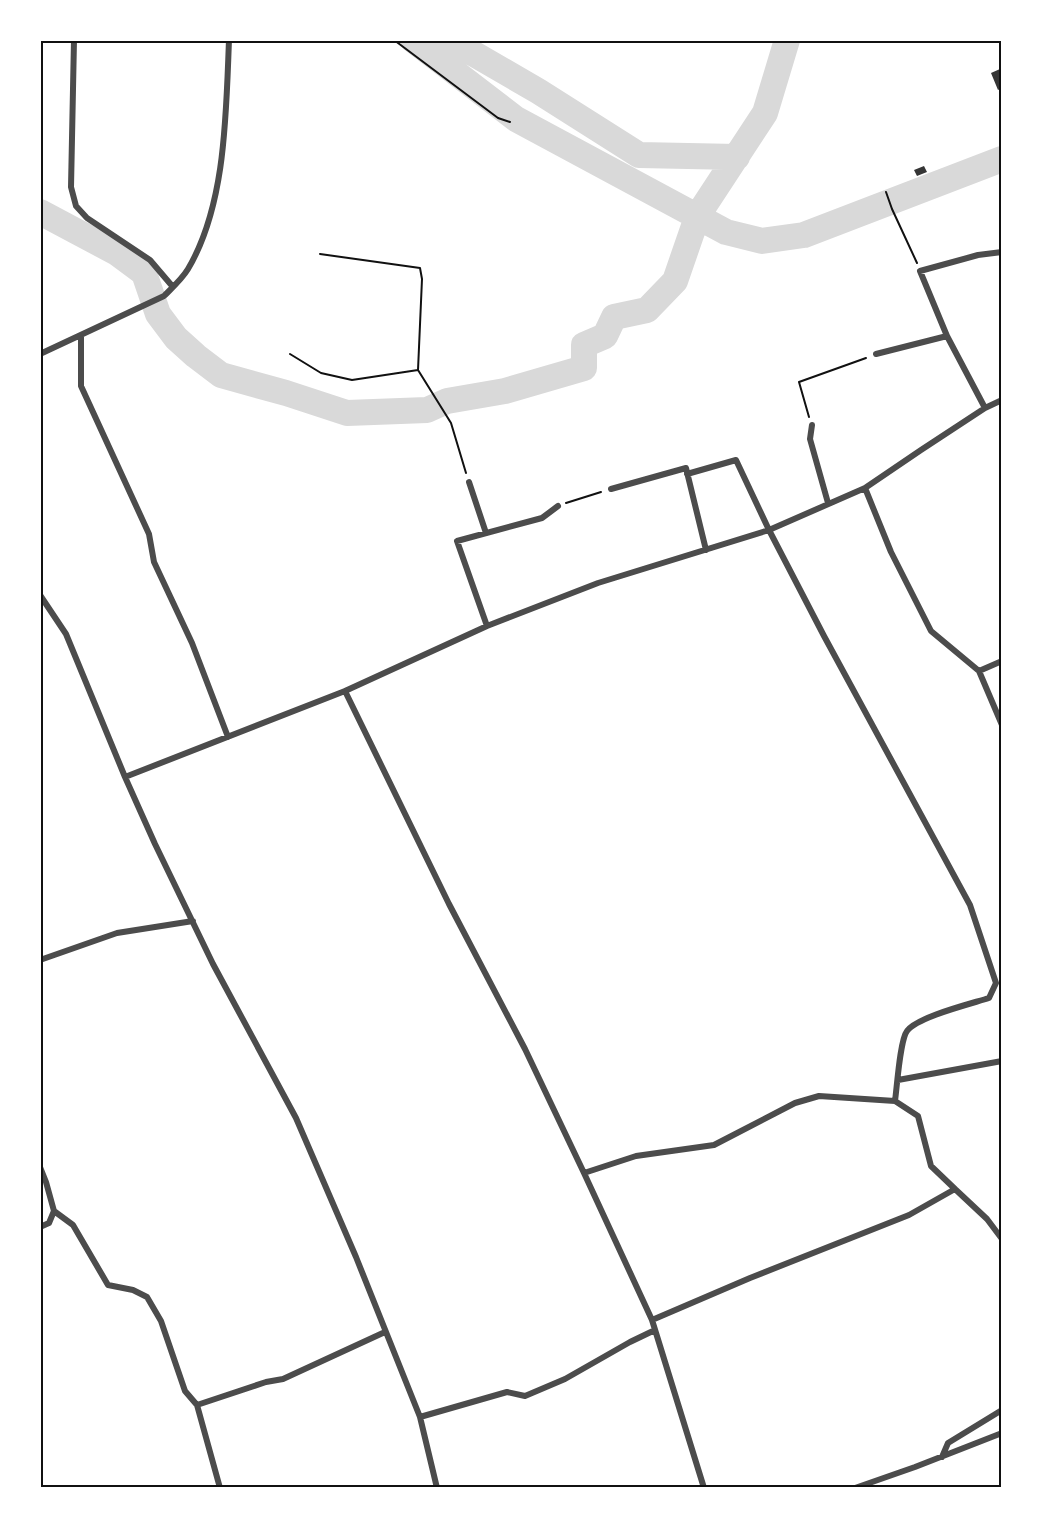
<svg xmlns="http://www.w3.org/2000/svg" width="1042" height="1528" font-family="Helvetica,sans-serif">
<style>
.water{fill:#d9d9d9}
.lines{fill:none;stroke-linecap:round;stroke-linejoin:round}
.river{stroke:#d9d9d9;stroke-width:26}
.building{fill:#353535}
.path{stroke:#111;stroke-width:2}
.minor{stroke:#4c4c4c;stroke-width:6}
.neatline{fill:none;stroke:#111;stroke-width:2}
</style>
<rect width="100%" height="100%" fill="#fff"/>
<path class="water" d="M783,41h8l-23,75 -6,-3z"/>
<g class="lines">
<path class="river" d="M413,40l103,79 210,113 36,9 42,-6 198,-76
M450,40l88,51 101,64 98,2
M702,209l63,-96 22,-73
M40,212l77,41 27,20 14,41 18,24 20,18 25,19 65,18 61,20 80,-3 20,-9 58,-10 79,-23v-23l21,-9 9,-19 33,-7 28,-29 19,-55"/>
</g>
<path class="building" d="M1000,69l2,5v14l-4,2 -7,-17z
M924,166l3,6 -10,4 -3,-6z"/>
<g class="lines">
<path class="path" d="M394,40l104,78 12,4
M886,192l6,17 25,54
M320,254l100,14 2,11 -4,91 33,53 15,50
M290,354l31,19 31,7 66,-10
M809,417l-10,-35 67,-24
M566,503l35,-11"/>
<path class="minor" d="M74,40l-3,147 5,19 11,12 63,42 23,27
M81,335v51l68,148 5,28 38,81 36,94
M40,354l124,-58c8,-8 18,-17 24,-27 38,-64 38,-156 41,-229
M876,354l71,-18
M985,408l-38,-72 -27,-65 58,-16 24,-3
M812,425l-2,14 18,64
M469,482l17,51
M865,488l26,64 40,79 48,40 23,54
M611,489l75,-21 20,82
M40,595l26,39 59,143 30,67 58,120 83,154 19,44 41,95 64,160 17,71
M487,626l-30,-85 85,-23 16,-12
M979,671l23,-10
M345,691l104,213 76,145 59,124 68,147 52,168
M125,777l220,-86 142,-65 111,-43 171,-53 96,-42 56,-38 64,-42 17,-8
M40,960l77,-27 76,-12
M898,1080l104,-19
M40,1167l6,15 8,29 -5,12 -9,4
M584,1173l52,-17 78,-11 81,-42 24,-7 76,5
M955,1189l32,30 15,20
M54,1211l19,14 35,60 25,5 14,7 14,24 24,70 12,14 23,83
M652,1320l98,-42 159,-63 46,-26 -24,-23 -13,-50 -23,-15c2,-14 5,-61 12,-70 10,-14 63,-27 82,-33l7,-15 -26,-78 -146,-269 -55,-106 -33,-70 -49,14
M1002,1329v4
M197,1405l69,-23 17,-3 102,-47
M420,1417l87,-25 18,4 40,-17 65,-37 25,-12
M942,1457l6,-14 54,-33
M855,1488l60,-21 87,-34"/>
</g>
<rect width="1042" height="1528" fill="none" stroke="#ffffff" stroke-width="84"/>
<rect x="42" y="42" width="958" height="1444" class="neatline"/>
</svg>
